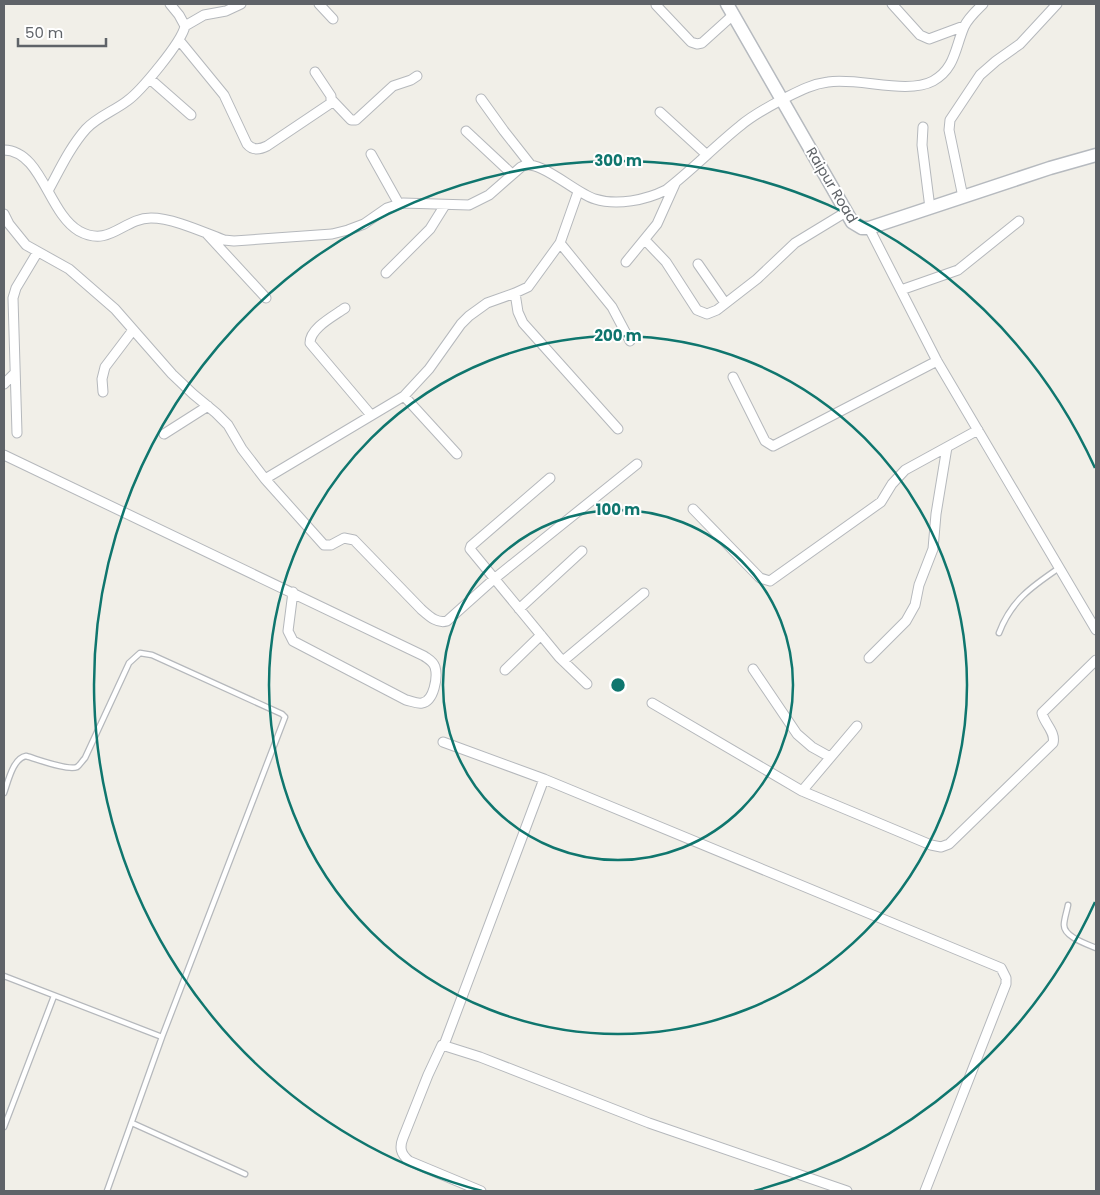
<svg xmlns="http://www.w3.org/2000/svg" width="1100" height="1195" font-family="Poppins,sans-serif">
<style>
.lines{fill:none;stroke-linecap:round;stroke-linejoin:round}
.lane-casing{stroke:#b5b8bc;stroke-width:7}
.street-casing{stroke:#b5b8bc;stroke-width:11}
.secondary-casing{stroke:#b6babf;stroke-width:15}
.lane{stroke:#fff;stroke-width:4.5}
.street{stroke:#fff;stroke-width:9}
.secondary{stroke:#fff;stroke-width:12}
.ring{fill:none;stroke:#0f766e;stroke-width:2.5}
.labels{text-anchor:middle;stroke-width:4;stroke-linejoin:round;paint-order:stroke}
.street-label{font-size:14px;fill:#5f6368;stroke:#fff}
.centre{fill:#0f766e;stroke:#fff;stroke-width:2.5}
.ring-label{font-size:15px;text-anchor:middle;font-weight:bold;fill:#0f766e;stroke:#fff;stroke-width:4;stroke-linejoin:round;paint-order:stroke}
</style>
<rect width="100%" height="100%" fill="#f1efe8"/>
<g class="lines">
<g class="lane-casing">
<path id="lane" d="M999,633c12,-32 32,-46 60,-65
M4,793c4,-11 9,-35 22,-37 11,3 42,15 51,11 3,-2 5,-6 8,-9l44,-95 11,-10 12,2 130,59 3,3 -123,320 -55,154
M1068,905c-1,6 -4,14 -4,20 0,12 23,19 32,23
M4,976l158,61
M132,1123l113,51
M4,1127l50,-131"/>
</g>
<g class="street-casing">
<path id="street" d="M319,4l14,15
M892,4l28,31 9,4 35,-13
M656,5l35,37 6,2 5,-1 31,-28
M185,26l19,-11 22,-4 15,-7
M179,40l45,55 23,49c5,6 12,6 20,2l64,-43v-7l-16,-24
M150,79l41,36
M481,99l23,32 26,33
M332,100l19,20h5l37,-34 18,-6 6,-4
M660,112l47,43
M923,127l-1,18 8,63
M466,131l46,43
M4,150c38,1 44,63 75,81 31,17 44,-13 72,-13 22,0 52,14 73,22l10,1 98,-7 16,-4 16,-6 23,-16 16,-5 66,2 20,-10 32,-28c16,-11 55,27 74,32 22,7 51,1 71,-9 26,-20 49,-44 74,-64 14,-12 30,-20 45,-28 14,-7 27,-14 43,-16 30,-5 79,13 105,-1 22,-12 22,-33 31,-54 4,-9 12,-16 19,-23
M371,154l28,50
M48,191c11,-20 22,-44 38,-62 11,-12 28,-18 41,-28 13,-9 55,-59 58,-75l-6,-11 -9,-11
M963,197l-14,-67 1,-10 30,-45 16,-14 24,-17 37,-40
M4,214l5,10 17,21 43,24 46,40 57,65 21,20 23,19 12,12 14,24 23,30 139,-83 25,-27 32,-45 8,-8 18,-13 28,-10 13,-6 32,-44 18,-51
M869,228l68,133 159,269
M207,234l59,64
M645,240l21,22 31,48 10,4 10,-4 40,-31 38,-36 51,-31
M560,243l52,64 18,34
M626,262l31,-38 18,-40
M698,264l27,39
M386,273l44,-44 15,-24
M901,290l57,-20 61,-49
M515,293l3,19 5,11 95,106
M345,308c-11,8 -35,20 -35,35l61,72
M733,377l32,64 8,5 164,-85
M4,384l11,-11
M103,392l-1,-13 3,-12 28,-37
M404,396l53,58
M17,433l-4,-135 3,-10 21,-35
M164,434l44,-28
M4,455l420,201c4,3 9,5 11,11 3,10 -1,34 -13,36 -5,1 -11,-2 -16,-3l-113,-59 -5,-10 5,-39
M550,478l-79,68 -1,3 89,108 28,27
M265,479l59,66h7l13,-7 10,2 67,69c8,7 16,15 26,12l47,-42 143,-115
M693,509l67,69 10,3 111,-79 11,-18 13,-14 73,-40
M519,609l63,-58
M869,658l37,-37 9,-16 4,-20 14,-36 3,-35 11,-67
M563,661l81,-68
M753,669l44,65 15,13 18,10
M505,670l36,-35
M652,703l150,88 129,54 10,2 8,-3 104,-101c3,-11 -9,-20 -11,-30l54,-53
M443,742l101,37 457,189 5,10v6l-81,207
M802,791l55,-65
M444,1045l100,-266
M481,1191l-72,-30c-8,-7 -10,-13 -6,-23l25,-63 14,-30 38,12 169,66 198,68"/>
</g>
<g class="secondary-casing">
<path id="secondary" d="M727,4l125,218 10,6h7l181,-60 46,-13"/>
</g>
<use href="#lane" class="lane"/>
<use href="#street" class="street"/>
<use href="#secondary" class="secondary"/>
</g>
<g class="ring">
<circle cx="618" cy="685" r="175"/>
<circle cx="618" cy="685" r="349"/>
<path d="M1095 902A524 524 0 0 1 754 1191M482 1191A524 524 0 1 1 1095 468"/>
</g>
<g class="labels">
<g class="street-label">
<text transform="translate(832 185) rotate(59)" y="5">Raipur Road</text>
</g>
</g>
<circle cx="618" cy="685" r="8" class="centre"/>
<g class="ring-label">
<text x="618" y="166">300 m</text>
<text x="618" y="341">200 m</text>
<text x="618" y="515">100 m</text>
</g>
<rect width="1100" height="1195" fill="none" stroke="#5f6368" stroke-width="10"/>
<path d="M18 38v8h88v-8" fill="none" stroke="#5f6368" stroke-width="2.5"/>
<text x="25" y="38" font-size="15" fill="#5f6368" stroke="#ffffff" stroke-width="4" paint-order="stroke">50 m</text>
</svg>
